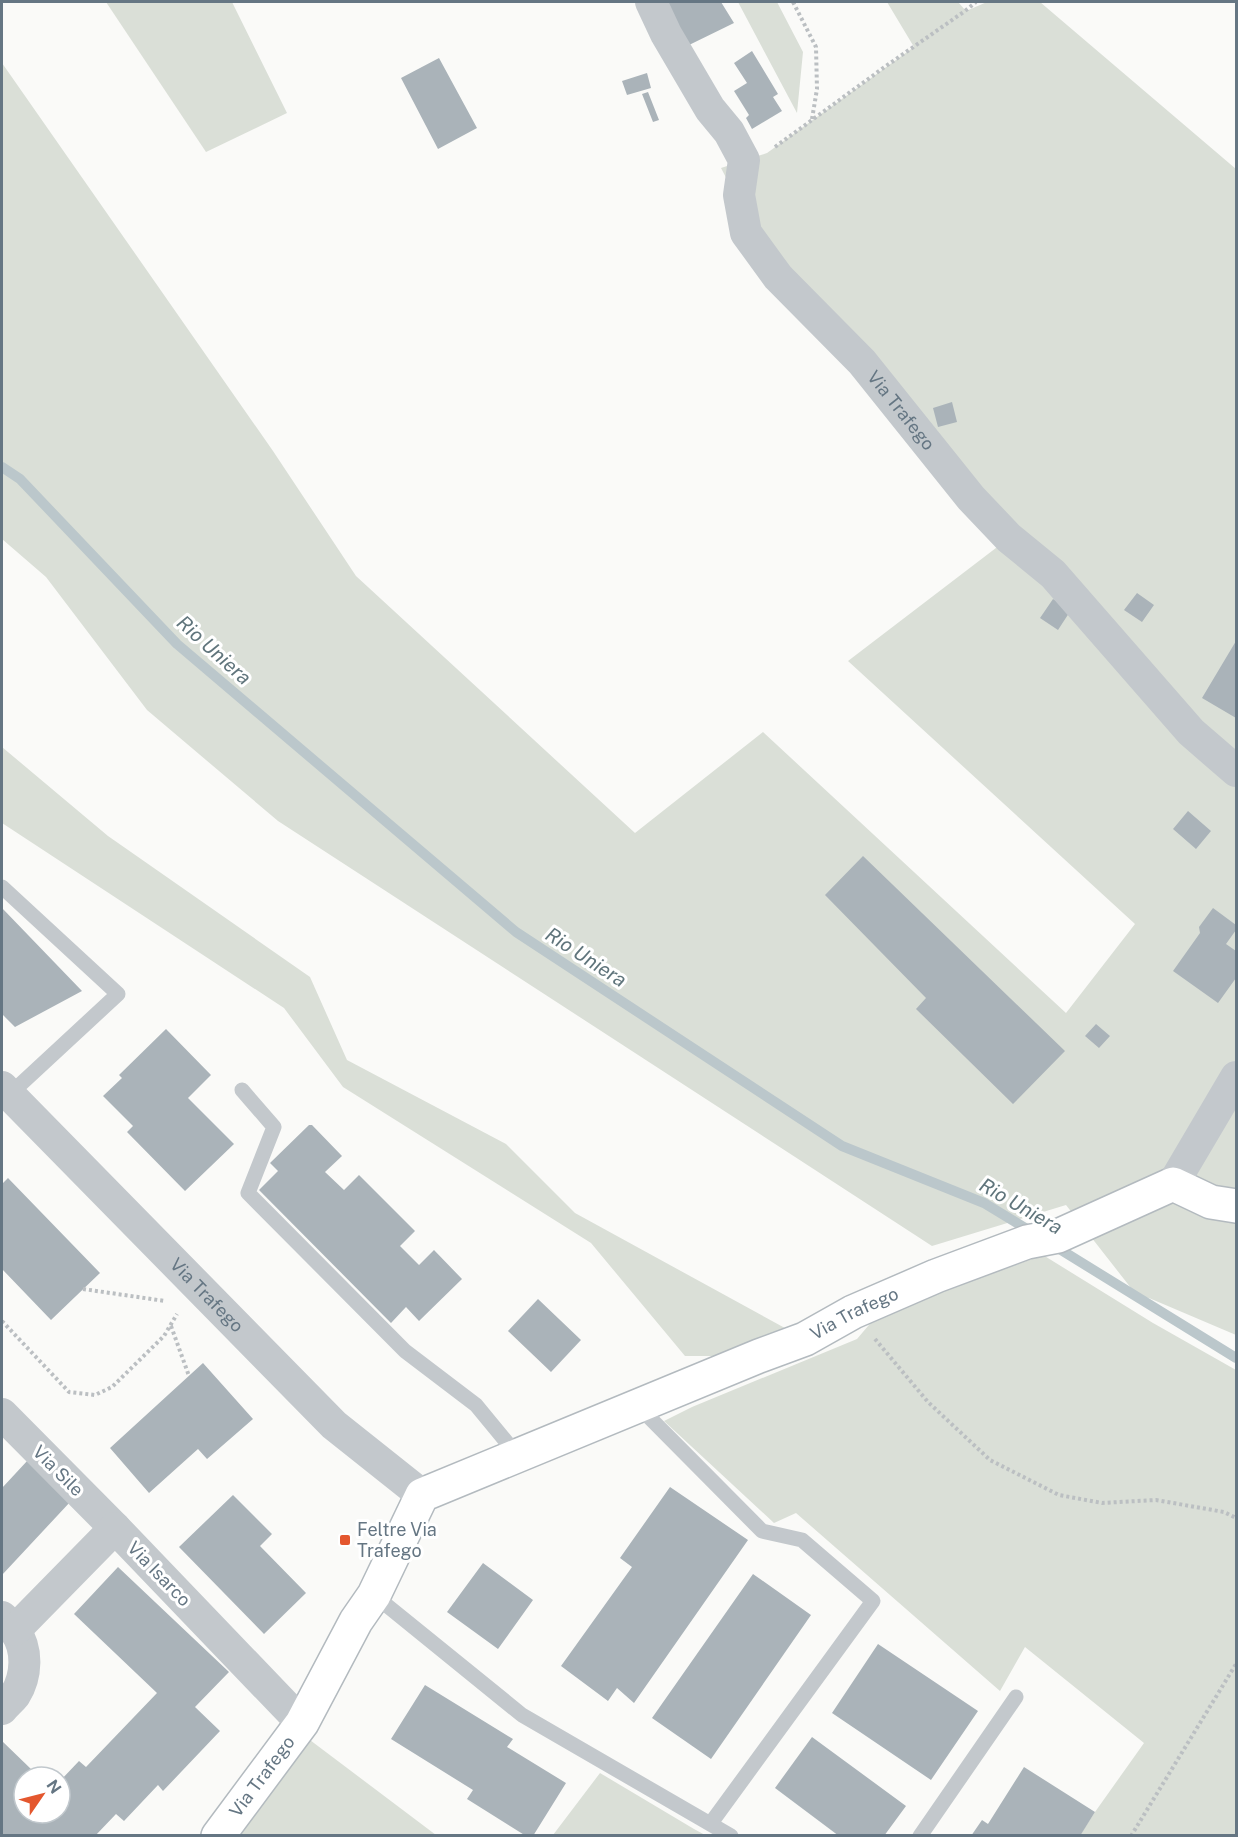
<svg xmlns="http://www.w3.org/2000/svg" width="1238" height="1837" font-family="'Public Sans',sans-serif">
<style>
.green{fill:#dadfd7}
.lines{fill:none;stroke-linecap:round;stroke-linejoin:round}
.stream{stroke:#bbc7cb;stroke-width:10}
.building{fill:#aab3b9}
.secondary-casing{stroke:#b3babf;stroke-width:36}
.path{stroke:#bbbfc2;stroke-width:4;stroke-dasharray:3 3;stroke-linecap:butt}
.lane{stroke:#c3c8cc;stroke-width:15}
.street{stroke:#c3c8cc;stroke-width:32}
.secondary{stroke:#fff;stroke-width:33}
.poi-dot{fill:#e4572e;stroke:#fff;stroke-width:2}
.labels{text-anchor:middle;stroke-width:6;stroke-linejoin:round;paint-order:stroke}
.street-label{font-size:18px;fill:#657683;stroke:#fff}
.poi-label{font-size:18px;fill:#657683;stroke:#fff;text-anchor:start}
.water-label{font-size:20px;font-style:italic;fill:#60757c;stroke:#fff}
</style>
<rect width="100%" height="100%" fill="#fafaf8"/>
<path class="green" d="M106,2h126l55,111 -81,39z
M738,2h39l26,50 -6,61z
M887,2h71l8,9 21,-9h53l196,167v1166l-87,-37 -11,-1 -72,-92 -134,41 -654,-425 -131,-111 -101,-133 -44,-38v-476l271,388 83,125 279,257 128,-101 303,281 69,-89 -287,-263 161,-123 -231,-261 -57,-109 46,-15 147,-106z
M2,747l106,89 202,141 37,83 159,84 69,69 230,126 -46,17h-74l-94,-113 -248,-156 -59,-79 -282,-185z
M1043,1255l110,68 83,47v465h-156l15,-23 49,-69 -119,-96 -25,44 -204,-178 -22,10 -110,-102 28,-14 165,-68 17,-20 71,-29z
M298,1731l138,104 -201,1z
M600,1773l94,56 11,6h-152z"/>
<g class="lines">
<path class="stream" d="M2,467l18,12 157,165 339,288 326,214 142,57 51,31
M1053,1245l183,113"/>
</g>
<path class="building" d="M661,2h60l13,21 -47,23z
M752,51l26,43 -5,3 9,14 -30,18 -6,-11 3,-3 -15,-24 13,-8 -13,-20z
M439,58l38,70 -39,21 -37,-71z
M647,73l4,15 -24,7 -5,-14z
M648,92l11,28 -6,2 -11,-28z
M952,402l5,20 -19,5 -5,-19z
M1137,593l17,12 -12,17 -18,-12z
M1053,599l18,11 -13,20 -18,-12z
M1236,641v77l-34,-20z
M1188,811l23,20 -15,18 -23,-20z
M863,856l202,195 -52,53 -97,-95 10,-11 -101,-103z
M2,908l80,83 -67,36 -13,-13z
M1213,908l23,17v5l-10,14 10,7v27l-18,25 -45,-32 27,-38 -1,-6z
M1096,1024l14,12 -11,12 -14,-12z
M166,1029l45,46 -23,23 46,46 -49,47 -58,-59 6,-6 -30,-30 19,-18 -3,-3z
M309,1125h3l30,31 -17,16 19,18 15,-15 56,56 -15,15 19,19 15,-15 28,29 -43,42 -13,-14 -15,16 -132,-133 19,-19 -8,-8z
M8,1178l92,95 -49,47 -49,-51v-85z
M538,1299l43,41 -30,32 -43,-41z
M203,1363l50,56 -46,40 -9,-10 -49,44 -39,-45z
M28,1460l43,41 -69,74v-87z
M670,1487l78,53 -114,163 -17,-15 -9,13 -47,-35 71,-99 -12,-9z
M233,1495l39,39 -12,12 46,47 -42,41 -85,-87z
M483,1563l50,37 -35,49 -51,-37z
M118,1567l111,105 -34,35 25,24 -57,60 -5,-6 -34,36 -8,-7 -21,22h-93v-95l29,28 -3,2 6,6h-10v36h36v-32l19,-20 7,6 71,-74 -83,-79z
M753,1574l58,41 -100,144 -59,-41z
M878,1644l100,67 -47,69 -99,-67z
M425,1685l88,54 -6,8 59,36 -33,53h-7l-59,-37 6,-9 -82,-51z
M812,1737l94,69 -22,30h-45l-64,-48z
M1024,1767l71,45 -15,24h-109l11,-16 6,4z"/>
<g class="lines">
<g class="secondary-casing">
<g id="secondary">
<path id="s3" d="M218,1836l84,-113 54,-102 18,-26 48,-100 337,-139 46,-17 48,-27 83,-36 91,-34 31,-6 115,-52 38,18 25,4"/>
</g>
</g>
<path class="path" d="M793,2l23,45 1,42 -5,30
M775,147l111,-81 79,-55 11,-9
M83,1289l82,12
M2,1321l67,71 26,3 17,-8 52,-51 13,-22
M171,1326l18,50
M875,1339l53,63 62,58 69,35 43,8 54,-3 68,12 12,6
M1131,1836l105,-172"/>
<path class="lane" d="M2,887l116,107 -109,101
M242,1090l32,37 -26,66 157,158 71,54 42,51
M639,1407l123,124 40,9 71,61 -162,222
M374,1595l148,120 209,121
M920,1836l96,-139"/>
<g class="street">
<path id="s1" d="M651,2l15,32 44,75 19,23 15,28 -5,35 7,38 32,44 84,85 109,136 38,40 44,36 138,158 45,39"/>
<path id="s2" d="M2,1087l332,338 88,70"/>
<path d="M1173,1184l63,-107"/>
<path d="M2,1414l113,114"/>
<path d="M2,1617c4,4 10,9 13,14 13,18 12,45 0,64 -4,5 -9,9 -13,14"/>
<path d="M15,1630l100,-102 187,195"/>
</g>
<use href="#secondary" class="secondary"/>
</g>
<rect class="poi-dot" x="339" y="1534" width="12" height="12" rx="3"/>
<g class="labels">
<g class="street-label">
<text dy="6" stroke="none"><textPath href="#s1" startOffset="494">Via Trafego</textPath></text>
<text dy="6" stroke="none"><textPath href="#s2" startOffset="292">Via Trafego</textPath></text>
<text dy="6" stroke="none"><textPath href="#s3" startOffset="868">Via Trafego</textPath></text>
<text transform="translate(58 1471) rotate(45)" y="6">Via Sile</text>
<text transform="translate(159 1574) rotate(46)" y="6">Via Isarco</text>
<text dy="6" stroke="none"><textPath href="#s3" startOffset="74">Via Trafego</textPath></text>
</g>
<g class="poi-label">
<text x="357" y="1536">Feltre Via<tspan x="357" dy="21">Trafego</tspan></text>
</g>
<g class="water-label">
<text transform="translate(214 650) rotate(42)" y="7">Rio Uniera</text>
<text transform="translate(586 957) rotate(33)" y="7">Rio Uniera</text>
<text transform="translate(1021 1206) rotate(30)" y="7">Rio Uniera</text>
</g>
</g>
<rect width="1238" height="1837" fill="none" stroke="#657683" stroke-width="6"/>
<g transform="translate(42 1795) rotate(55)"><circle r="28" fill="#ffffff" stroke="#c1c8cd" stroke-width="1.5"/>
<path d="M0-4.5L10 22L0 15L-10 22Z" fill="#e4572e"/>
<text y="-9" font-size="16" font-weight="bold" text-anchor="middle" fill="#657683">N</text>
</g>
</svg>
